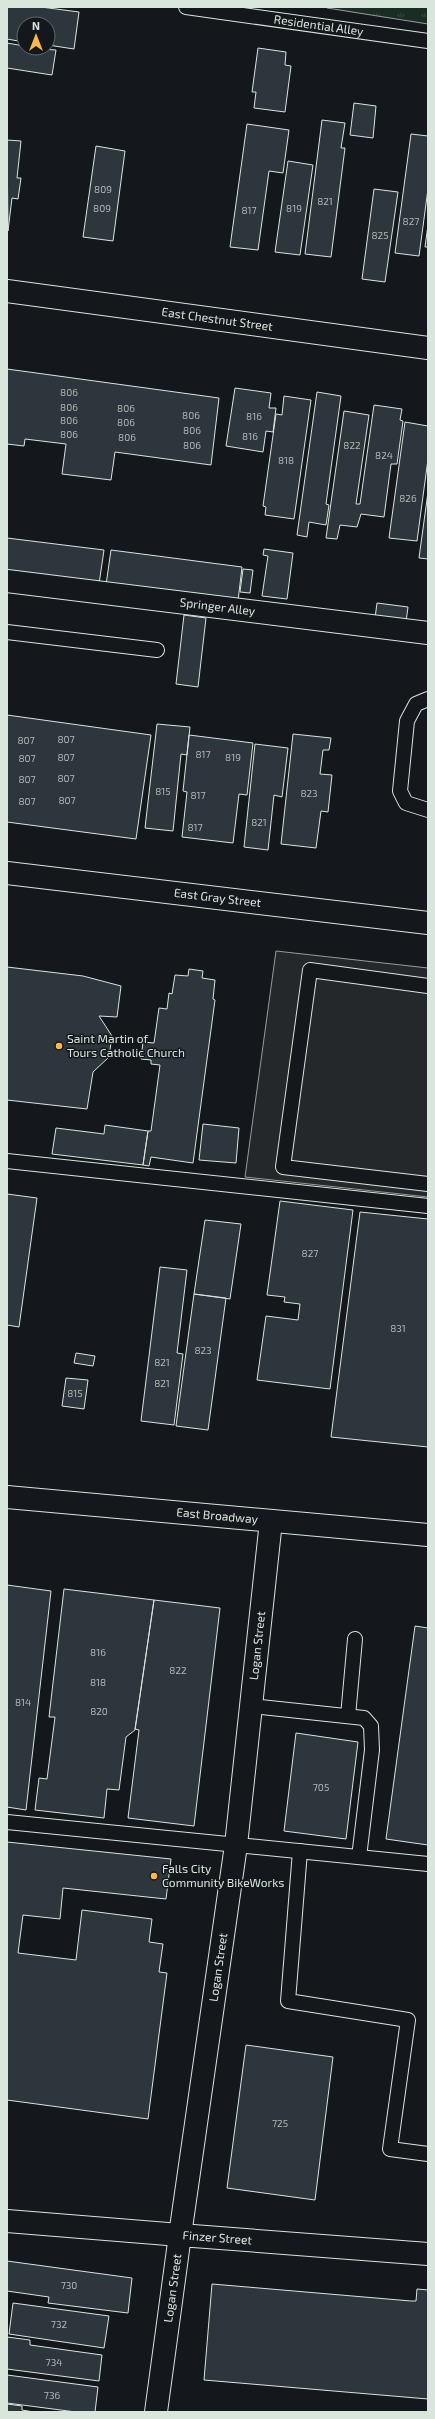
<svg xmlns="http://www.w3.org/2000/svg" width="435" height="2419" font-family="'Exo 2',sans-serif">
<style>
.grass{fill:url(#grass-tufts);stroke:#939e99}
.parking{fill:#24282b;stroke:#939e99}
.building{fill:#2c363c;stroke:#d8e6dc}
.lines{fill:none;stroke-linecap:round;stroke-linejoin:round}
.lane-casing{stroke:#d8e6dc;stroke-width:16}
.street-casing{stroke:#d8e6dc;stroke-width:24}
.secondary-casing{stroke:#d8e6dc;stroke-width:24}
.primary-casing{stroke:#d8e6dc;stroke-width:24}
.lane{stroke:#14181c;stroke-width:14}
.street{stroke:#14181c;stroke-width:22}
.secondary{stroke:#14181c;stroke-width:22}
.primary{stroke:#14181c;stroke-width:22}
.poi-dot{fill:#ffb74d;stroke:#14181c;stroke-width:1.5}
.labels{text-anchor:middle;stroke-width:3;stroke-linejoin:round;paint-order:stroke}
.number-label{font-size:10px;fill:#adbab4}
.street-label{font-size:12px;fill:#d8e6dc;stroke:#14181c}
.poi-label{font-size:12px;fill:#d8e6dc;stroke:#14181c;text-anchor:start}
</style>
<defs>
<pattern id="grass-tufts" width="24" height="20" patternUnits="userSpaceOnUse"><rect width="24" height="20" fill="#1a2d24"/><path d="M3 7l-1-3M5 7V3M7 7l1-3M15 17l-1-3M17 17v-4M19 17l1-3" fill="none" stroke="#3b4b43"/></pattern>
</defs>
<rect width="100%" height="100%" fill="#14181c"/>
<path class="grass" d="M328,7h100v17l-101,-16z"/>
<path class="parking" d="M276,951l152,17v229l-183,-20z"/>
<path class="building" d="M7,7h34l38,5 -5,37 -26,-4v-21h-24v18l-17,-3z
M7,43l17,3v2l32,2 -4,25 -45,-7z
M258,48l28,4 -1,13 6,1 -6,46 -31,-4 2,-16h-4z
M354,103l22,3 -3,32 -23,-3z
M322,120l23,3 -4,25h4l-14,109 -26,-3z
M247,124l42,6 -6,43 -14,-2 -11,79 -28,-3z
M411,134l17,2v53l-9,67 -24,-3z
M7,140l14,1 -4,37h4l-3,21 -6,-1 -4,33z
M96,146l29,5 -12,90 -30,-4z
M288,161l25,4 -13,90 -25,-3z
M374,189l24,3 -13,90 -23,-3z
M428,225v22h-3z
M7,369l212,29 -8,67 -96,-13 -4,28 -49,-6 4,-30 -41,-5 -1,7 -17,-2z
M235,388l36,5 -2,15h7l-3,24 -7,-1 -3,21 -37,-6z
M317,392l24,4 -15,108 3,1 -3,20 -17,-3 -2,15 -10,-2z
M284,396l27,4 -17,119 -29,-4 1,-8 -3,-1 13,-92 6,1z
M374,405l28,4 -2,11 3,1 -6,43h-6l-7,53 -23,-3 -4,13 -17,-2 -3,14 -11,-1 18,-127 25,4 -13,89h4z
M405,422l23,4v33l-11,82 -28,-3z
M428,492v67l-9,-1z
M7,538l97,12 -5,34 -92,-12z
M264,549l29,4 -6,46 -25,-3 6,-40 -5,-1z
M111,550l131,17 -4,34 -132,-16z
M243,569l10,1 -3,23 -10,-1z
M377,603l31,4 -2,15 -31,-4z
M184,615l22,3 -8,69 -22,-3z
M7,715l144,20 -15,104 -129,-17z
M157,724l33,3 -3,28 -6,-1 -8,77 -28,-3z
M293,734l38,4 -2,12h-6l-3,24 12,1 -4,37 -7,-1 -5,37 -35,-4z
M189,735l64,8 -6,52 -8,-1 -6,49 -51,-6 5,-45 -4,-1z
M255,744l33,4 -6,49 -8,-2 -6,55 -24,-3z
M7,967l76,9 38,10 -4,31 -18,-1 13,20 -3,21 -16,15 -6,37 -80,-9z
M189,969l14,2 -1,7 13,2 -2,19 2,1 -22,163 -42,-6 -2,9 -6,-1 5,-34h3l9,-66 -9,-1v-4l-10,-1 2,-17 11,1 5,-35 8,1 2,-16 3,1 3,-19 13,1z
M203,1124l36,4 -3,35 -37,-3z
M105,1125l43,6 -5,34 -91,-11 4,-26 48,6z
M7,1194l30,4 -18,129 -12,-2z
M280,1201l73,9 -23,179 -73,-9 9,-64 32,4 2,-16 -16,-2 1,-5 -18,-2z
M360,1212l68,7v228l-97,-10z
M205,1220l36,4 -11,75 -36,-5z
M160,1267l27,3 -10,83 6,1 -9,71 -33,-4z
M194,1294l32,4 -18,132 -32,-4z
M76,1353l19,3 -2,10 -19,-3z
M66,1378l22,2 -4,29 -22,-3z
M7,1585l44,6 -25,219 -19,-3z
M64,1589l90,11 -19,130 -9,7 -7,53 -12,-1 -3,29 -69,-8 4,-32 8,1 8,-62h-6z
M154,1600l66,8 -26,218 -66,-8 11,-88 -4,-1z
M415,1626l13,2v217l-42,-6z
M296,1733l62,9 -12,97 -62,-8z
M7,1842l164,17 -5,40 -103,-11 -3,31 -37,-4 -5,38 58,7 6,-50 70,9 -3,23 14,2 -4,28 8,1 -19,146 -141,-19z
M246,2045l87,12 -18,143 -88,-12z
M7,2261l125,17 -4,35 -80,-10 1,-6 -42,-6z
M212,2284l199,17h5l1,-12 11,1v109l-224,-19z
M13,2303l96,13 -5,32 -95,-14z
M7,2337l23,3v5l72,10 -3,26 -92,-12z
M7,2375l91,12 -3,25h-19l-69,-9z
M7,2404l15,2v4l12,2h-27z"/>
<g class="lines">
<g class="lane-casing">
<g id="lane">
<path id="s1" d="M186,7l242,34"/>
<path d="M7,632l150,18"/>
<path d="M428,699l-12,5 -9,17 -7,70 6,12 22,7"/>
<path d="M428,986l-118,-16 -27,197 145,17"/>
<path d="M7,1161l421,45"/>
<path d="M252,1706l112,12 7,8 1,24 -13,107"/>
<path d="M348,1716l7,-77"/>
<path d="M7,1822l421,42"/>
<path d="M300,1851l-12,150 120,19 -18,129 38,5"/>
</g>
</g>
<g class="street-casing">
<g id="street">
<path id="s2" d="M7,581l421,52"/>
<path id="s3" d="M7,2221l173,14 56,-390 35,-324"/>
</g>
</g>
<g class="secondary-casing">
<g id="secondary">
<path id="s4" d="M7,291l421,57"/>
<path id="s5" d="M7,873l421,50"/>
<path id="s6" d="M156,2412l24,-177 248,19"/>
</g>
</g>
<g class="primary-casing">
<g id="primary">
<path id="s7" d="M7,1497l421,38"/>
</g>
</g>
<use href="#lane" class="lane"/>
<use href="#street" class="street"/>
<use href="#secondary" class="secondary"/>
<use href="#primary" class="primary"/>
</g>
<g class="poi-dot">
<circle cx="59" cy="1046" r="4"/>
<circle cx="154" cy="1876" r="4"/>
</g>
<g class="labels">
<g class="number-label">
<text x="103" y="193">809</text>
<text x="325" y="205">821</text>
<text x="102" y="212">809</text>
<text x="294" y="212">819</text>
<text x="249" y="214">817</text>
<text x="411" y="225">827</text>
<text x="380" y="239">825</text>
<text x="69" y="396">806</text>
<text x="69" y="411">806</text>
<text x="126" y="412">806</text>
<text x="191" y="419">806</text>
<text x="254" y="420">816</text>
<text x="69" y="424">806</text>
<text x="126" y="426">806</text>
<text x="192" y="434">806</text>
<text x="69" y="438">806</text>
<text x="250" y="440">816</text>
<text x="127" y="441">806</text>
<text x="192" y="449">806</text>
<text x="352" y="449">822</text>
<text x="384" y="459">824</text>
<text x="286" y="464">818</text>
<text x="408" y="502">826</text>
<text x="66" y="743">807</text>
<text x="26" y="744">807</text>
<text x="203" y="758">817</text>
<text x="66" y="761">807</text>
<text x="233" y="761">819</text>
<text x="27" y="762">807</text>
<text x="66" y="782">807</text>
<text x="27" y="783">807</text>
<text x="163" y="795">815</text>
<text x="309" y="797">823</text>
<text x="198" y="799">817</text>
<text x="67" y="804">807</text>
<text x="27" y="805">807</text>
<text x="259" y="826">821</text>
<text x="195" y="831">817</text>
<text x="310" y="1257">827</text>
<text x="398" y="1332">831</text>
<text x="203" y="1354">823</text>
<text x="162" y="1366">821</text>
<text x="162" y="1387">821</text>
<text x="75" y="1397">815</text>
<text x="98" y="1656">816</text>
<text x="178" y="1674">822</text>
<text x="98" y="1686">818</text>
<text x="23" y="1706">814</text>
<text x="99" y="1715">820</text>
<text x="321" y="1791">705</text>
<text x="280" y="2127">725</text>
<text x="69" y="2289">730</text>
<text x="59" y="2328">732</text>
<text x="54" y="2366">734</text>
<text x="52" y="2399">736</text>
</g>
<g class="street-label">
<text dy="4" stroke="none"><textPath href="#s1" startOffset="134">Residential Alley</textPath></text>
<text dy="4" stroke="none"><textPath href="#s4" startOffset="212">East Chestnut Street</textPath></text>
<text dy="4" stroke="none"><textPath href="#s2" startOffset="212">Springer Alley</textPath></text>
<text dy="4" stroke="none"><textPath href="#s5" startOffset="212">East Gray Street</textPath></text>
<text dy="4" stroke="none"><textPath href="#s7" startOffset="211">East Broadway</textPath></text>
<text dy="4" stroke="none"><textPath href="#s3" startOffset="768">Logan Street</textPath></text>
<text dy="4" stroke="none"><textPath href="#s3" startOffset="444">Logan Street</textPath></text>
<text dy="4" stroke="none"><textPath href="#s6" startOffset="216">Finzer Street</textPath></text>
<text dy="4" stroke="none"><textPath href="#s6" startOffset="125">Logan Street</textPath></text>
</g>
<g class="poi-label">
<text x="67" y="1043">Saint Martin of<tspan x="67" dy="14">Tours Catholic Church</tspan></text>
<text x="162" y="1873">Falls City<tspan x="162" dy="14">Community BikeWorks</tspan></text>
</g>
</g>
<rect width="435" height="2419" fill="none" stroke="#d8e6dc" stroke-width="16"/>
<g transform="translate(36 36)"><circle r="19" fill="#14181c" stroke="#626a69"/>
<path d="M0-3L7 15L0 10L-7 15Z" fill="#ffb74d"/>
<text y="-6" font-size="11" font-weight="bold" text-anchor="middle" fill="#d8e6dc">N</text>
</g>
</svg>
